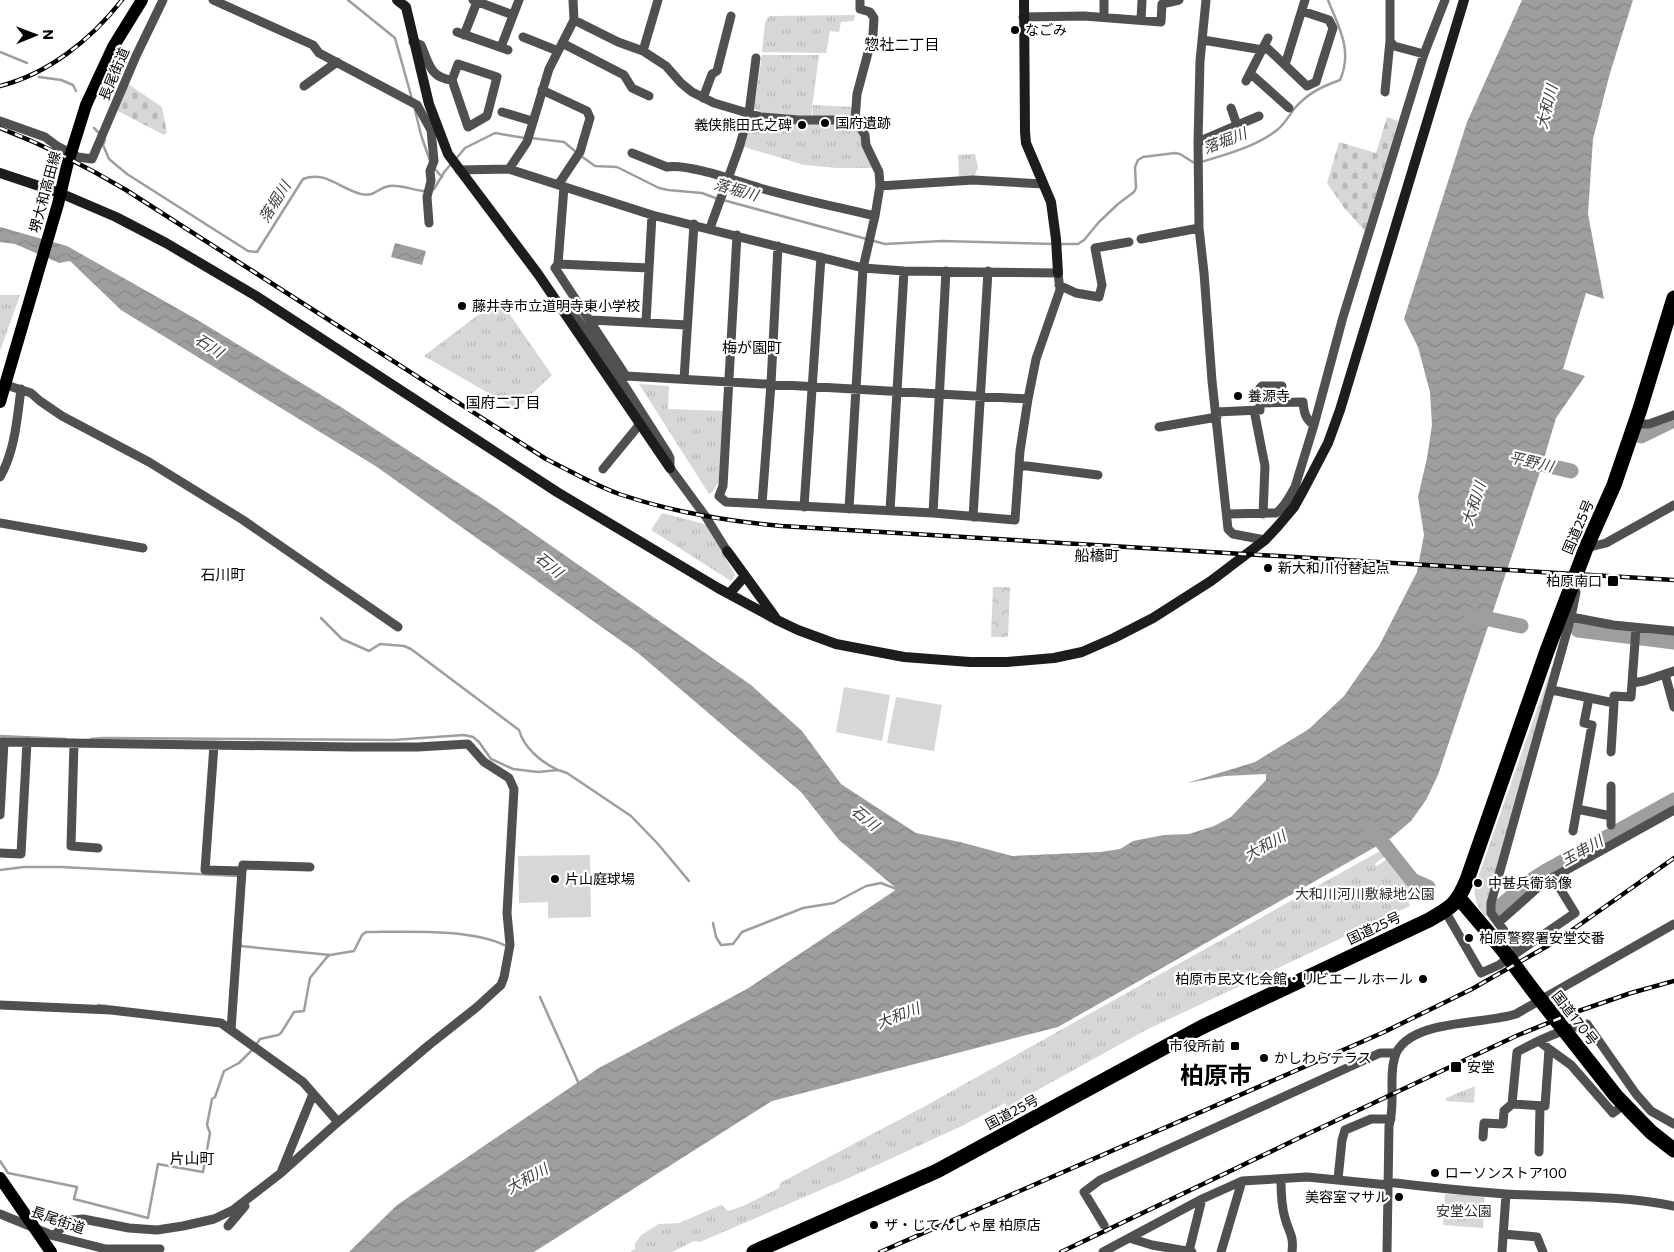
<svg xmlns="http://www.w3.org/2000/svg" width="1674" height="1252" font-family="Commissioner,'Noto Sans JP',sans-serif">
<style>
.green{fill:#d7d7d7}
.forest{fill:url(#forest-crowns)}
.cemetery{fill:url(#cemetery-stones)}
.park{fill:url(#park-tufts)}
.water{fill:url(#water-waves)}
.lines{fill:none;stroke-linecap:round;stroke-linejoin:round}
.stream{stroke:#9e9e9e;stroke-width:2.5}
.river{stroke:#9e9e9e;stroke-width:15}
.street-tunnel{stroke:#d9d9d9;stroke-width:9;stroke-dasharray:9 4.5;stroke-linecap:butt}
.street{stroke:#505050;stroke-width:9}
.secondary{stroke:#1d1d1d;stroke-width:10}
.primary{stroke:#000;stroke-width:12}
.highway{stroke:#000;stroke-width:15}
.rail-casing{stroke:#000;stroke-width:4.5}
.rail{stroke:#fff;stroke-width:2.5;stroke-dasharray:8;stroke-linecap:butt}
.poi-dot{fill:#000;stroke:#fff;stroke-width:2}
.labels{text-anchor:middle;stroke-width:4.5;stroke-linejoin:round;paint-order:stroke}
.poi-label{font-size:14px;fill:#000;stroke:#fff;text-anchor:start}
.street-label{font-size:14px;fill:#000;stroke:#fff}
.park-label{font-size:14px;fill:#2e2e2e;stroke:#fff}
.neighbourhood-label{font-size:15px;fill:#000;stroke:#fff}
.water-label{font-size:15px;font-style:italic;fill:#3f3f3f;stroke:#fff}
.town-label{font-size:24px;font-weight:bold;fill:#000;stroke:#fff}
</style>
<defs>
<pattern id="forest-crowns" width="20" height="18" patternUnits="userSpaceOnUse" patternTransform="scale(1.25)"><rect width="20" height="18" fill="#d7d7d7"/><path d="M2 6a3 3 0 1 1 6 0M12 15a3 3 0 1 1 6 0" fill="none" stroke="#b7b7b7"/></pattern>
<pattern id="cemetery-stones" width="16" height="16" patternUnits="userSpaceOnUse" patternTransform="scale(1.25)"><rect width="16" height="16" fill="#d7d7d7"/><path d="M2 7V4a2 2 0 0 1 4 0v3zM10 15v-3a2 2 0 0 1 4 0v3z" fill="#b7b7b7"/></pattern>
<pattern id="park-tufts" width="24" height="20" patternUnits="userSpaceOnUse" patternTransform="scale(1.25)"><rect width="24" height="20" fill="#d7d7d7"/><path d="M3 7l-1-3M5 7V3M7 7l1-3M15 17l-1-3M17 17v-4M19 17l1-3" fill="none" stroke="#b7b7b7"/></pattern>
<pattern id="water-waves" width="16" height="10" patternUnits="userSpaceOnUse" patternTransform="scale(1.25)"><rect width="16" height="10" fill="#9e9e9e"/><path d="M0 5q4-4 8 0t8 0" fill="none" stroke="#868686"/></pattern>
</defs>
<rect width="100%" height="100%" fill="#fff"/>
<path class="green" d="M844,687l46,8 -8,46 -46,-9z
M896,697l46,8 -8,46 -47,-8z
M590,855l1,62 -43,1v-16l-29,1 -1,-47z"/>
<path class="forest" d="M993,587h17l-2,50h-17z"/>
<path class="cemetery" d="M128,84l34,23 5,26 -3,2 -48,-25z
M1387,117l11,4 -33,110 -20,-22 -18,-26 12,-41 37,11z"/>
<path class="park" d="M855,15l-1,6 -13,1 -2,10 -9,-1 -4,22 -64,-1 3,-29 4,-7z
M762,55h57l-8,61 -47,-2 -10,-5z
M813,105l40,2 -1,11h-40z
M750,116l102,7 8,8 15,37h-37l-34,-3 -63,-19z
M975,154l3,13 -4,11h-15l-1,-23z
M0,295h20l-20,56z
M499,299l53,76 -36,34 -92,-53z
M639,384l30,2 -1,23 55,2 -4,71 -6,9 -4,3z
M662,513l46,12 27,50 -4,6 -80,-51z
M1569,618l-70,241 -12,56 -2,2c-7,-10 -12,-19 -10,-31z
M1378,852h2l5,4 -10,8 2,2 10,-7 22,28 11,7 -12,6 2,6 -264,124 -139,77 -2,-4 -41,22 -111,51 -153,66 -6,-1 -22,11h-42l5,-3v-5l6,-9 18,-11 20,-1 42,-18 7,6 15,-5 36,-18 1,-5 147,-78z
M1475,1086l-1,17 -28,-2v-3z
M1445,1194l40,2 -2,32 -40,-3z"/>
<path class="water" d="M1522,0h111l-23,73 -17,66 -5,75 16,85 -18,-6 -23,76 22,7 -29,42 -16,54 -102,303 -12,25 -15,21 -20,17 -333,189 -286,74 -238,151h-185l48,-47 202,-137 148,-79 150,-100 -58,-49 -38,-48 -163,-139 -261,-186 -256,-157 -51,-49 -11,2 -44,-19 -15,-2v-15l67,19 129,73 145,88 153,99 257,179 51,46 39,53 75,49 44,9 52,14 88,-4 20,-3 13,-8 31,-6 25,-1 25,-8 17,-9 35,-37v-6l-41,2 -38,7 68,-21 54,-33 35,-33 35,-50 38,-74 7,-37 -6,-38 9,-39 5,-33 -2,-33 -12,-45 -14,-28 63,-197z
M395,243l31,8 -4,14 -31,-8z"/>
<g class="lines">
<path class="stream" d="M348,0l47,38 17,61
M0,52l27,11
M39,77l22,3 12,5 3,6
M414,106l7,29 9,26
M94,128l6,6
M104,138l1,2 -2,5 6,14 18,15 121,77 9,1 46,-73c22,-9 37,10 58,15 15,3 16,-6 28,-8 11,-2 23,4 34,5 4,0 8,-1 11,-2l11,-18 6,-7
M531,138l33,4 12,10
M581,156l14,10 22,1 42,21 9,2 34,3 16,6
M455,160l10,-12 30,-15 30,5
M1201,162c24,-7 56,-16 76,-32 7,-5 12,-14 17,-21 14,-16 27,-22 46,-29 13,-30 -1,-52 -12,-80
M434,168l8,9
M723,200l162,44 57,-3 113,3
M1060,244h18l6,-4 15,-18 19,-18 16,-12 2,-4 -1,-21 3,-7 5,-3 32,-4 5,1 16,10
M321,618l21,21 27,12 11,-7 24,2 7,3 108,81c5,18 22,32 39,40
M0,736l66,3
M91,739l12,-1 290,2 71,-5 9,2 6,5 12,17 22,10 25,3 20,-2 9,3 64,43 27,28 31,37
M0,870l24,-3h37l176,9
M713,923l3,14 5,8 12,-1 9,-12 61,-24 31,-5 32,-17 15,-3 18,7
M241,944l-1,2 90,9 24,-4 8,-16 4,-3c38,0 107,-4 140,14
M540,997l39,87
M98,1005l9,1
M256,1045l4,-6 18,-4 3,-2 13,-21 10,-1 6,-33 17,-21 3,-2
M0,1161l8,12 69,14 -3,12 74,19 10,-54 45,8 7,-39 -3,-8 5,-26 3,-2 9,-26 15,-8 12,-12"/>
<path class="river" d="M1641,436l33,-16
M1524,460l47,11
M1471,615l50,11
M1578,630l96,12
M1370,827l42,53 16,7
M1496,910l34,-29 16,-10 128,-71"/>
<path class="street-tunnel" d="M1104,1225l8,11"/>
<path class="street" d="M213,0l100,45 6,8 98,52 14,25 7,-3
M473,0l40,15
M1206,0l-6,61 -2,81 1,86 5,45 8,108 16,148 5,5 32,6
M1390,0v41l4,5 30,8
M1023,17l61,-1 77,6 1,-18 17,-4
M1104,17v-17
M574,20l44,22 25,9 23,15 15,17 11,9 22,11 47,14 38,3h56
M1141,20l1,-20
M457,32l51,18
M464,35l13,-33
M523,37l35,14
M1203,40l60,10
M413,42l8,3c8,18 9,33 31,35
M562,43l62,32 8,13 17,8
M1265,46l42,40 9,-4 17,-54 -4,-8 -27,-9
M501,47l18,-47
M643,51l15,-51
M458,64l39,13 -10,39 -19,11 -16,-47z
M1285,65l20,-65
M1251,74l38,34
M1246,81l22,-43
M304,86l33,-24
M542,90l45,21 3,7 -10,34 -22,33
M1385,92l5,-51
M703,98l9,-24 5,-3 14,-55
M1231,108l6,17
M502,112l30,9
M0,121l45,16 12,9 21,11 14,2 44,-103 27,-56
M1198,142l61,-26
M632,153l35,14c20,-4 72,15 93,21 38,11 77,19 115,28
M509,169l18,-27 22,-73 25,-49 -1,-20
M459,170l50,-1 143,46 211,53 41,3 154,2 2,17 -24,69 -8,40 -8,52 -5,69 -82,-7 -207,-11 -7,-6 4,-10 14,-251
M880,186l93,-6 70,4
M564,187l-6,77 -3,4 71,108 -3,3
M429,223l-2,-26 4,-16 -1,-10 4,-10 -3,-31
M710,228l29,-80 10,-35 7,-55
M1141,239l58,-11
M558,264l91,4
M1059,285l17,8 23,4 3,-12 -7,-37 34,-6
M560,306l10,3 51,71 47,74 2,4v10l36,49 21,34
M591,320l96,5
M646,322l6,-107
M626,376l402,23
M684,379l10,-155
M6,385l25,8 9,8 22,15 87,46 94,58 155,107
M1260,403l43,-1c1,10 2,17 11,23
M1254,410l11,56 -2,48
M1216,412l44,-2v-22l2,-2h20
M1635,424h14l25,-9
M1159,427l58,-10
M1019,465l79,10
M603,469l37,-45
M0,477c15,-26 17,-58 21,-88
M1297,501l-2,-14 19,-62 29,-108 81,-263 21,-54
M762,504l9,-120 7,-138
M804,507l17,-250
M849,509l14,-241 12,-52 5,-30 -1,-14 -13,-27 -1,-10 -10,-15 2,-26 16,-60 1,-16 -4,-6 -10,-3v-9
M890,511l14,-240
M933,513l13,-242
M1227,514l49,-1c9,-6 13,-16 19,-26
M973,517l15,-246
M0,523l143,25
M1586,548l20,-5 68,-38
M1571,617l42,8 61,6
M1665,674l9,33
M1632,683l12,-2 30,-10
M1552,690l62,13 -3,49
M1614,703v-7l17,1 5,-69
M0,742l351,5h67l50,-3 16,18 25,16 5,11 -7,124 3,32 -6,32 -3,8 -24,22 -48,38 -91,77 -57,51 -48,37 -19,9 -31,7 -26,4 -28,-2 -46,-9 -11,1 -8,5 -10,11
M74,743l-3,103 27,2
M214,745l-9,125 37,1 1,-6 67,2
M1577,809l34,7
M0,815l4,-73
M1611,825v-39
M1573,831l19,-106 -8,-2 5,-25
M0,853l21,1 6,-112
M1445,911l36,62 18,-8 76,-52 -22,-36
M1498,923l45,-40 131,-73
M1519,951l-28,-38v-10l80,-286 5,-25 -3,-4
M0,1005l111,5 110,13 82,59 35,40
M231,1030l11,-159
M1549,1049l22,16 42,48 4,-3
M1512,1104l5,-52c22,-12 45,-23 70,-28l49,70 15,17 23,13
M1483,1137l1,-14 19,1 1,-13 8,-7 33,2 4,-57 -10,-8
M1539,1152l1,-46
M282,1170l31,-76
M1281,1179c0,13 0,26 4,39 4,15 9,17 7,34
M1338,1179l4,-39 3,-10 26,-11h20
M1387,1182c40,5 79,9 119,12 56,3 113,1 168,12
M0,1214l54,22 52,13v3
M1104,1225l-20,-33 16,-12 280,-127h16
M228,1226l17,-20
M1503,1234l34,3 6,15
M1129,1238l23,7 40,7
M106,1249h54
M1189,1251l13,-52
M1103,1252l99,-53 40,-18 65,-4 81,8
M1221,1252l21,-71
M1387,1252l2,-126c6,-20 1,-41 4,-61 1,-6 3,-14 7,-18 21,-27 85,-23 116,-33l158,-90
M1502,1252l4,-58"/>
<path class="secondary" d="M397,0l9,7 23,97 19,50 90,120 132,194
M1024,0l1,132 1,11 25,59 5,37 2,34
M0,173l60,20 56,24 50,26 90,53 301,196 161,96 61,33 19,9 38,14 68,13 66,5h37l47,-4 28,-6 32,-14 39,-20 58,-37 54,-41 13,-14 16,-19 10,-18 24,-46 12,-33 124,-410
M727,551l48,66
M729,594l16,-18"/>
<path class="primary" d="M0,402l58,-198 9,-38 19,-61 27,-58 29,-47
M0,1178l51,74"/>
<path class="highway" d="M1459,898l44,52 29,39 84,107 35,36 23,18
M754,1252l183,-81 265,-144 227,-107c23,-13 28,-16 38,-40l80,-229 39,-103 28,-63 26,-76 34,-111"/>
<g class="rail-casing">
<path id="rail" d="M0,86c48,-12 92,-47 122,-86
M0,128c44,17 86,38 126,62l420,269c24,12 48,26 73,35 53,18 106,27 162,32l893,54
M880,1252l502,-219 90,-44 86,-49 116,-82
M1061,1252l238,-114 217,-102 54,-22 61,-21 43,-12"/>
</g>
<use href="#rail" class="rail"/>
</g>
<g class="poi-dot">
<circle cx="1015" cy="30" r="5"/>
<circle cx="825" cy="123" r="5"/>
<circle cx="802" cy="125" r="5"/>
<circle cx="462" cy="306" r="5"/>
<circle cx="1238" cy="396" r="5"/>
<circle cx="1268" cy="568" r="5"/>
<rect x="1607" y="575" width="12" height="12" rx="2.5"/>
<circle cx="555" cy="879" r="5"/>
<circle cx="1478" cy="883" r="5"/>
<circle cx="1469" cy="938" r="5"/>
<circle cx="1423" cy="979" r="5"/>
<rect x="1230" y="1041" width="10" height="10" rx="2.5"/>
<circle cx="1264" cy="1058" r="5"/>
<rect x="1450" y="1061" width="12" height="12" rx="2.5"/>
<circle cx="1435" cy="1173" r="5"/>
<circle cx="1399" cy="1197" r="5"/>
<circle cx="874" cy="1225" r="5"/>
</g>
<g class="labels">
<g class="poi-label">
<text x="1025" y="35">なごみ</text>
<text x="835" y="128">国府遺跡</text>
<text x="792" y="130" text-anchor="end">義侠熊田氏之碑</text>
<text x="472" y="311">藤井寺市立道明寺東小学校</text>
<text x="1248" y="401">養源寺</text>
<text x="1278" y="573">新大和川付替起点</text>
<text x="1602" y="586" text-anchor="end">柏原南口</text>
<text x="565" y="884">片山庭球場</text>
<text x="1488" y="888">中甚兵衛翁像</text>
<text x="1479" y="943">柏原警察署安堂交番</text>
<text x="1413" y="984" text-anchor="end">柏原市民文化会館・リビエールホール</text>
<text x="1225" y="1051" text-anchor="end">市役所前</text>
<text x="1274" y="1063">かしわらテラス</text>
<text x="1467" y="1072">安堂</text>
<text x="1445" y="1178">ローソンストア100</text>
<text x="1389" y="1202" text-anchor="end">美容室マサル</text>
<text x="884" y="1230">ザ・じてんしゃ屋 柏原店</text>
</g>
<g class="street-label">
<text transform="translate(114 74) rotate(-67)" y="5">長尾街道</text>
<text transform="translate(45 192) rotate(-75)" y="5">堺大和高田線</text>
<text transform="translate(1578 527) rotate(-67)" y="5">国道25号</text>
<text transform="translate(1374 928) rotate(-25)" y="5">国道25号</text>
<text transform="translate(1575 1018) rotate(52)" y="5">国道170号</text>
<text transform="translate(1012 1112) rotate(-28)" y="5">国道25号</text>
<text transform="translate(58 1220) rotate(19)" y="5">長尾街道</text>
</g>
<g class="park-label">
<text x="1365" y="899">大和川河川敷緑地公園</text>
<text x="1464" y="1216">安堂公園</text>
</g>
<g class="neighbourhood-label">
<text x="902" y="50">惣社二丁目</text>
<text x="752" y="353">梅が園町</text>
<text x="503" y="408">国府二丁目</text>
<text x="1097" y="561">船橋町</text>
<text x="223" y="580">石川町</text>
<text x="192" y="1164">片山町</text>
</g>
<g class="water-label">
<text transform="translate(1547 107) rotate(-76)" y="5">大和川</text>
<text transform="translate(1225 141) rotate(-21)" y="5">落堀川</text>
<text transform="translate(736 190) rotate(16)" y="5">落堀川</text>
<text transform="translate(275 202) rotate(-58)" y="5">落堀川</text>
<text transform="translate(209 346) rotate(32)" y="5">石川</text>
<text transform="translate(1531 462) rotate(13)" y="5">平野川</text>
<text transform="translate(1474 504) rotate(-72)" y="5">大和川</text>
<text transform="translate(549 565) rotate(39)" y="5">石川</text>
<text transform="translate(865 818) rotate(39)" y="5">石川</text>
<text transform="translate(1265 846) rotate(-29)" y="5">大和川</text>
<text transform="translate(1582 851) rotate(-29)" y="5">玉串川</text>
<text transform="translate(898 1016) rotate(-21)" y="5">大和川</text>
<text transform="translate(527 1179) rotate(-29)" y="5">大和川</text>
</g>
<g class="town-label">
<text x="1216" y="1084">柏原市</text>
</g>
</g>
<g transform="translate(35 35) rotate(89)" stroke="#ffffff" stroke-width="4" paint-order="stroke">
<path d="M0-4L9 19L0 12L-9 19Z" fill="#000000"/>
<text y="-8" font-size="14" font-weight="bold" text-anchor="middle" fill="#000000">N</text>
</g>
</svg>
